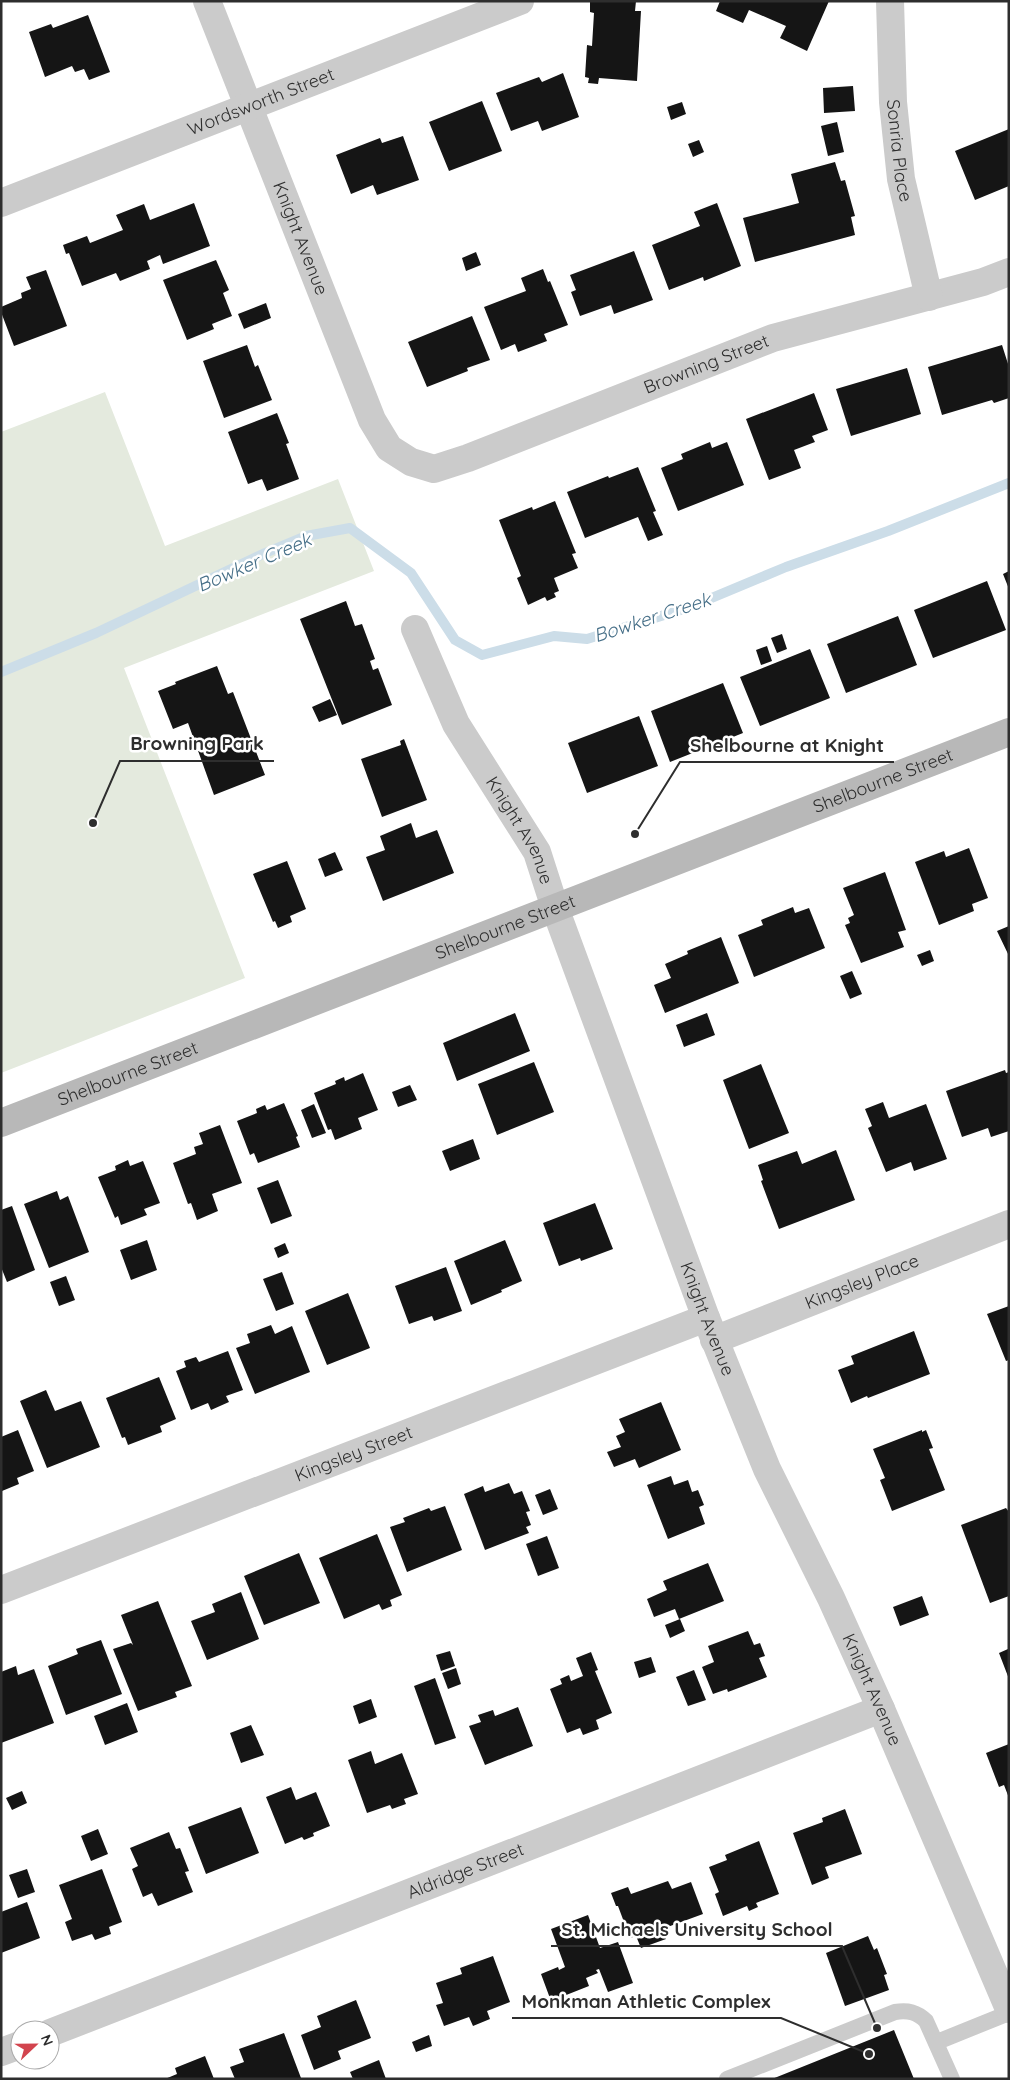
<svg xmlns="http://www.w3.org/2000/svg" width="1010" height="2080" font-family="Quicksand,sans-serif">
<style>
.green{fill:#e4eade}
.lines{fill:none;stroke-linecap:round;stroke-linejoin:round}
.stream{stroke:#ccdde8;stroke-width:10}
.building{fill:#151515}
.lane{stroke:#cbcbcb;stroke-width:16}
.street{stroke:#cbcbcb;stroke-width:28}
.secondary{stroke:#b8b8b8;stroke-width:28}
.labels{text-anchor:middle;stroke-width:5;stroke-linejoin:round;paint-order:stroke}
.street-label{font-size:18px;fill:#2e2e2e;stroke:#fff}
.water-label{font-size:19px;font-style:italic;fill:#456e87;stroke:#fff}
.leader{fill:none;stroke:#2e2e2e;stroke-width:2}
.callout-dot{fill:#2e2e2e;stroke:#fff;stroke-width:2}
.callout-label{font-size:19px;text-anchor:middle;font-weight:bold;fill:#2e2e2e;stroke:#fff;stroke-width:5;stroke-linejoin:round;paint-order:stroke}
</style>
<rect width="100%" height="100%" fill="#fff"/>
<path class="green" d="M105,392l60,154 173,-67 36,92 -250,97 121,310 -244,95v-641z"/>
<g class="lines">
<path class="stream" d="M1,672l95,-39 169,-80 41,-17 44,-8 61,45 44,67 27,15 72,-19 33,3 103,-32 96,-40 102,-36 121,-48"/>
</g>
<path class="building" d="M590,1h46l-1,10h6l-4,70 -38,-3 -1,6 -10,-1 1,-5 -4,-1 2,-32 5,1 2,-33 -4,-1z
M720,1h109l-22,50 -27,-13 6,-12 -37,-16 -6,13 -27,-12z
M88,15l22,57 -21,8 -5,-11 -9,3 -3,-6 -27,11 -16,-45 22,-8 2,4z
M563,73l16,44 -37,14 -4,-10 -27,10 -15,-38 43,-16 3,5z
M853,86l2,25 -31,2 -1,-25z
M482,101l20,50 -53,20 -20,-49z
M682,102l4,12 -15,6 -4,-13z
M837,122l7,30 -16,4 -7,-30z
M1009,129v57l-34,14 -20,-49z
M403,136l16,44 -42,15 -4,-10 -22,9 -15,-39 44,-17 2,5z
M699,140l5,12 -11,5 -5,-13z
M835,162l6,19 4,-1 10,36 -4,1 4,18 -100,27 -12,-44 56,-15 -8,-29z
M194,203l16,43 -47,18 -3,-9 -13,6 3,8 -30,12 -4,-8 -34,13 -13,-33 -3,1 -3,-9 24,-9 3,7 33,-13 -7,-15 28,-11 6,16z
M717,203l24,63 -37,15 -1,-4 -34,13 -17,-45 48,-19 -6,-14z
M634,251l19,49 -39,14 -3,-9 -31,11 -9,-24 5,-2 -6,-15z
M476,252l5,13 -15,6 -4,-13z
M216,260l13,30 -6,3 9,23 -20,8 2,5 -27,11 -24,-60z
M543,269l5,13 2,-1 18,44 -24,9 3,7 -29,11 -3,-8 -14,6 -17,-43 42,-16 -5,-13z
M46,270l21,56 -53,20 -13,-34v-5l21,-9 -1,-5 10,-4 -5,-12z
M266,303l5,15 -27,11 -6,-15z
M472,316l18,44 -23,8 1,3 -41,16 -19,-45z
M247,345l8,22 3,-2 14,35 -48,18 -21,-57z
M1002,345l7,22v31l-15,5 -2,-3 -50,15 -14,-48z
M907,368l14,46 -70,22 -15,-47z
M814,393l14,37 -16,6 3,6 -21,8 7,18 -32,12 -23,-61z
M277,413l12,30 -3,1 13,35 -32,12 -5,-12 -14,5 -20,-52z
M710,442l2,6 15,-6 17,43 -66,26 -17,-43 22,-9 -2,-5z
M638,467l18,44 -3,1 10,23 -15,6 -10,-24 -53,21 -18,-46 41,-16 1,2z
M555,501l21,52 -4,1 6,14 -24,10 5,13 -5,2 2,4 -9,4 -2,-4 -17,8 -11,-27 4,-2 -22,-56 33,-13 1,3z
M1009,571v18l-6,-15z
M987,581l19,49 -73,28 -19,-48z
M346,601l9,25 7,-2 13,35 -5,2 3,9 5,-2 14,37 -50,20 -42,-106z
M898,616l19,49 -71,28 -19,-49z
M782,634l5,15 -10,4 -6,-15z
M767,646l5,15 -11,4 -5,-15z
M810,649l20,49 -70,28 -20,-49z
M217,666l11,28 5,-2 32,83 -51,20 -26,-72 -15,6 -15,-38 18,-7 -1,-2z
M723,683l20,50 -73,29 -19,-51z
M330,699l7,16 -18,7 -7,-15z
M639,716l19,50 -71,27 -19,-50z
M404,739l23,61 -45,17 -21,-58 40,-14 -1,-4z
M411,823l5,15 21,-8 17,43 -71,28 -17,-44 19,-7 -5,-14z
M969,848l19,50 -16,6 2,7 -35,14 -24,-63 29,-11 2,6z
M335,852l8,18 -18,7 -7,-18z
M287,861l19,48 -16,7 2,6 -14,6 -3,-7 -2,1 -20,-48z
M885,872l21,58 -8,2 6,15 -43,16 -16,-38 5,-2 -2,-5 6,-3 -11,-27z
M793,907l2,6 14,-5 16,40 -71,29 -16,-42 25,-10 -2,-5z
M1009,926v30l-12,-25z
M721,937l18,46 -74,30 -11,-28 17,-7 -6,-14 23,-10 -1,-3z
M930,950l4,11 -12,5 -5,-11z
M852,971l10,23 -12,5 -10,-23z
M515,1013l15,38 -73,30 -14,-38z
M707,1013l8,22 -31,12 -8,-22z
M534,1062l20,50 -57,23 -19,-51z
M761,1064l28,69 -40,16 -26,-69z
M1005,1070l1,3 3,-1v59l-18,6 -3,-9 -26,9 -16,-46z
M363,1073l15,37 -20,8 4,11 -27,11 -4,-11 -3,1 -14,-37 22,-9 -1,-3 9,-4 1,4z
M410,1085l7,15 -19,7 -6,-15z
M883,1102l6,16 37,-14 21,55 -33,12 -3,-9 -25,10 -18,-44 4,-2 -7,-17z
M284,1103l14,33 -2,1 4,10 -42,16 -4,-10 -4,2 -13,-34 20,-8 -1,-4 9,-4 2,5z
M314,1104l12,29 -14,5 -11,-28z
M220,1125l22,58 -30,11 6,17 -21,9 -6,-17 -3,1 -15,-41 23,-9 -2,-7 9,-3 -4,-11z
M473,1139l7,20 -30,12 -8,-20z
M836,1150l19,50 -76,29 -18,-48 2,-1 -5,-15 39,-14 5,13z
M128,1160l2,6 13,-5 17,42 -16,6 3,6 -26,10 -3,-9 -3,2 -17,-41 18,-7 -1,-4z
M278,1180l14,36 -21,8 -14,-36z
M57,1191l3,9 8,-4 21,56 -40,16 -25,-64z
M595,1203l18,46 -32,12 -1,-3 -21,8 -16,-43z
M12,1206l23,64 -28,12 -6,-15v-57z
M147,1240l10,30 -26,10 -11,-30z
M505,1240l17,41 -21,9 1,2 -31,13 -17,-44z
M285,1243l4,10 -11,5 -4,-10z
M446,1267l16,44 -28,10 -2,-5 -23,8 -14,-38z
M282,1272l12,32 -18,7 -13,-32z
M66,1276l9,24 -16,6 -9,-24z
M348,1293l22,55 -43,17 -22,-54z
M1009,1306v54l-3,1 -19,-47z
M271,1325l4,9 17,-8 18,46 -55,22 -19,-46 14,-5 -3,-9z
M914,1331l16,43 -62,24 -1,-2 -16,7 -13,-33 16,-6 -3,-8z
M228,1351l15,39 -17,6 3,6 -18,8 -3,-7 -17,7 -15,-39 10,-4 -2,-6 12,-4 3,5z
M159,1377l17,42 -16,7 2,6 -34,13 -3,-8 -3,1 -16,-40z
M46,1390l9,21 26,-10 19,46 -53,21 -27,-67z
M661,1402l20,48 -42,18 -4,-9 -21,8 -7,-15 14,-5 -5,-11 9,-4 -6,-13z
M18,1430l16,41 -17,7 2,6 -17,7 -1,-54z
M922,1430v2l4,-2 7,18 -4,1 16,41 -53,21 -12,-31 5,-2 -12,-29z
M671,1476l3,9 14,-5 4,12 6,-2 6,15 -5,2 6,17 -37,15 -21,-54z
M509,1483l5,11 8,-3 8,20 -4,1 5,13 -5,2 3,6 -44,17 -21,-56 19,-8 2,6z
M550,1489l8,20 -15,6 -8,-20z
M445,1506l17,44 -55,22 -17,-45 15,-5 -2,-4 26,-10 2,3z
M1006,1508l3,4v84l-19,7 -29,-78z
M377,1534l25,61 -12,5 2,6 -10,4 -3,-6 -35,15 -25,-61z
M547,1536l12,32 -21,8 -12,-32z
M299,1553l21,50 -56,22 -20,-49z
M708,1563l16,38 -45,18 -4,-10 -21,8 -7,-18 20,-9 -4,-9z
M241,1592l18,47 -52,21 -16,-39 24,-9 -3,-8z
M922,1596l7,19 -29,11 -7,-19z
M158,1601l34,85 -17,6 2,5 -39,14 -25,-62 18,-6 2,2 -12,-30z
M680,1619l5,12 -15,7 -5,-13z
M748,1631l6,14 6,-2 5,13 -6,2 8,19 -39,15 -1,-3 -14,5 -11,-27 12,-5 -6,-16z
M101,1640l21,54 -56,21 -18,-49 30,-12 -2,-5z
M1008,1649l1,3v27l-10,-26z
M450,1651l5,15 -14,5 -5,-16z
M591,1652l7,18 -3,1 17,42 -16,7 3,9 -16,6 -3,-7 -13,5 -17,-44 12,-5 -2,-5 9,-4 2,6 12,-5 -7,-18z
M651,1657l5,15 -17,6 -5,-16z
M16,1666l2,9 16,-6 20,54 -53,20v-71z
M456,1668l5,16 -13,5 -6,-16z
M694,1670l12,30 -18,6 -12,-29z
M435,1678l21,60 -21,7 -21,-59z
M371,1699l6,18 -18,7 -6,-18z
M127,1703l11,29 -33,13 -11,-29z
M518,1707l15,39 -48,19 -16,-39 12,-4 -3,-7 15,-5 2,6z
M251,1725l13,30 -23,8 -11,-30z
M1009,1744v54l-5,-13 -5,2 -13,-34z
M371,1751l4,13 27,-11 16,41 -14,5 2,5 -14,5 -2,-4 -23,8 -19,-53z
M291,1787l5,13 20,-8 14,34 -17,7 1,3 -10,4 -2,-3 -17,7 -19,-47z
M22,1791l5,12 -15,7 -6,-12z
M241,1807l18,46 -53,21 -18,-47z
M845,1809l17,45 -37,13 4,11 -17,7 -19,-52 30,-11 -1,-4z
M98,1829l10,25 -17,7 -10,-25z
M169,1832l7,17 4,-1 9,23 -4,1 8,20 -35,14 -6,-13 -9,4 -11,-28 6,-3 -8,-18z
M759,1841l20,53 -23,9 2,4 -9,4 -2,-5 -24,10 -8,-22 4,-2 -10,-25 18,-7 -2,-5z
M27,1869l8,23 -17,6 -9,-23z
M102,1869l20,53 -13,5 2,7 -16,6 -3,-6 -20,7 -7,-19 7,-3 -13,-34z
M668,1881l4,8 19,-7 12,32 -41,15 4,10 -25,9 -5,-12 -6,2 -12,-32h-2l-5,-13 17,-6 3,7z
M27,1902l13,36 -39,15v-41z
M588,1915l12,33 18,-6 15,41 -25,9 -9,-23 -3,1 2,3 -12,5 3,8 -38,15 -10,-27 17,-7 1,3 6,-3 -14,-38z
M868,1936l6,14 3,-2 10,26 -3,1 5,15 -44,16 -19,-53z
M493,1956l17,46 -23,9 3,8 -17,7 -4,-9 -25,9 -8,-21 7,-2 -7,-20 26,-9 -2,-6z
M356,2000l15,38 -33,13 3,8 -27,11 -13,-35 20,-8 -4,-11z
M894,2030l20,49h-142z
M284,2033l17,45 -66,1 -5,-12 14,-5 -5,-13z
M429,2035l3,11 -16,6 -4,-10z
M205,2056l9,23h-49l12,-5 -2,-6z
M379,2060l7,19h-33l-3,-7z"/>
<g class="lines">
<path class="lane" d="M937,2042l72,-29
M727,2079l168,-67c13,-2 22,0 31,9l26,58"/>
<g class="street">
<path id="s1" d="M207,1l165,419 17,28 22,14 23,7 34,-11 305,-120 210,-56 26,-10"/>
<path id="s2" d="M890,1l3,101 8,77 28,118"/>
<path id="s3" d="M1,203l519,-202"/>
<path id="s4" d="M415,629l41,95 81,128 18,56 151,410 61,151 64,129 50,111 128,300"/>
<path id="s5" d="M714,1340l295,-116"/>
<path id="s6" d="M1,1590l705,-272"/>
<path id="s7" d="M50,2033l831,-324"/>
<path d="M1,2052l19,-7"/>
</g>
<path class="secondary" id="s8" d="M1,1123l1008,-391"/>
</g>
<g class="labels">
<g class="street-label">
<text dy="6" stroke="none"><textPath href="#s3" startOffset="279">Wordsworth Street</textPath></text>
<text dy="6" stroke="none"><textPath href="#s2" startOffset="150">Sonria Place</textPath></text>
<text dy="6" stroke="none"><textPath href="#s1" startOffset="255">Knight Avenue</textPath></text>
<text dy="6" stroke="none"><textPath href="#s1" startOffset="825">Browning Street</textPath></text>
<text dy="6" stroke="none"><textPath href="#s8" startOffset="946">Shelbourne Street</textPath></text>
<text dy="6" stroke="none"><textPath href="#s4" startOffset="228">Knight Avenue</textPath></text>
<text dy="6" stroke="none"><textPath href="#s8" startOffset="541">Shelbourne Street</textPath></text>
<text dy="6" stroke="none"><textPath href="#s8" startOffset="136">Shelbourne Street</textPath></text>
<text dy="6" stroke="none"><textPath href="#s5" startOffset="159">Kingsley Place</textPath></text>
<text dy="6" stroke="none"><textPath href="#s4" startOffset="752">Knight Avenue</textPath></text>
<text dy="6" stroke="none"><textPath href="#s6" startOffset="378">Kingsley Street</textPath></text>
<text dy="6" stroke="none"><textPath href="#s4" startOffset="1158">Knight Avenue</textPath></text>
<text dy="6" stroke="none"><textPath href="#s7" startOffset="446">Aldridge Street</textPath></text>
</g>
<g class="water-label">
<text transform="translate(254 562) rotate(-23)" y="7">Bowker Creek</text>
<text transform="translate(652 617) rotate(-18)" y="7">Bowker Creek</text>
</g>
</g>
<path class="leader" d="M93 823L120 761H274M635 834L680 762H894M877 2028L842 1946H551M869 2054L781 2018H512"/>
<g class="callout-dot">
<circle cx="93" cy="823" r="5"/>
<circle cx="635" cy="834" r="5"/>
<circle cx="877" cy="2028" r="5"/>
<circle cx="869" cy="2054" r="5"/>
</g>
<g class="callout-label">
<text x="197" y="750">Browning Park</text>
<text x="787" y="752">Shelbourne at Knight</text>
<text x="697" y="1936">St. Michaels University School</text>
<text x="646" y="2008">Monkman Athletic Complex</text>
</g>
<rect width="1010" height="2080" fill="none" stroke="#2e2e2e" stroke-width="5"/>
<g transform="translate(35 2045) rotate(68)"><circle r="24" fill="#ffffff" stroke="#ababab"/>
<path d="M0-4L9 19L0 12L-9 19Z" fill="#d2444e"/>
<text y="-8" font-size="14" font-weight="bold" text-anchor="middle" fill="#2e2e2e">N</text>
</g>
</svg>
